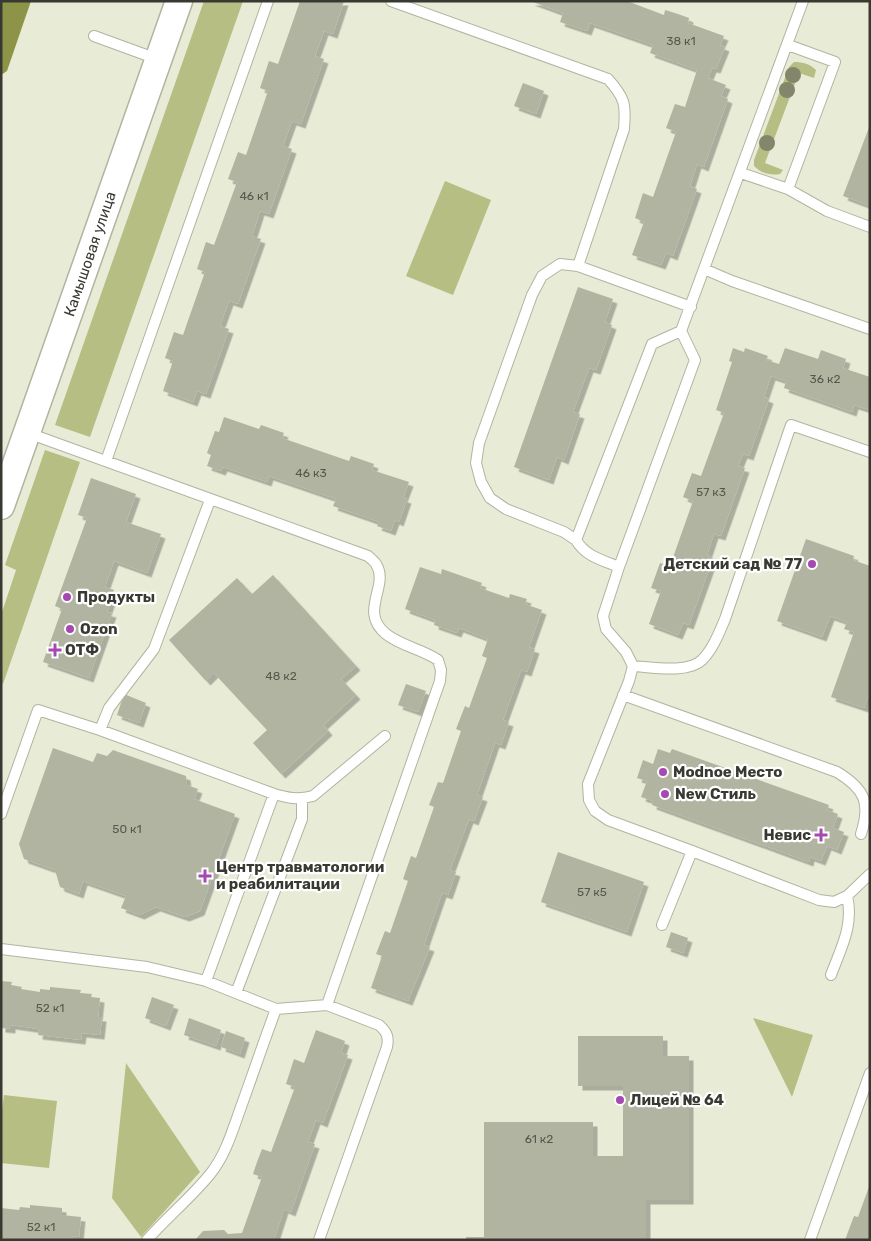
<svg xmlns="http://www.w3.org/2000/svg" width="871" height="1241" font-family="Rubik,sans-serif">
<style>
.green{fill:#b7be83}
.water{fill:#8d9447}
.building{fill:#b1b4a0;filter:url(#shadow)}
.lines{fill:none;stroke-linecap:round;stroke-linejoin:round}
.service-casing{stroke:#b1b4a0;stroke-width:12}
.tertiary-casing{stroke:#b1b4a0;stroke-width:29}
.service{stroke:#fff;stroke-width:10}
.tertiary{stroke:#fff;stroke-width:26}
.tree{fill:#83866a}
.poi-dot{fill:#a648b1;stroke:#fff;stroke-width:2}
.labels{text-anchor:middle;stroke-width:4.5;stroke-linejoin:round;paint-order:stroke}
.number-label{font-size:12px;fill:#56584d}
.street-label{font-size:15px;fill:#383931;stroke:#fff}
.poi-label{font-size:15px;font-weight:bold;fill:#383931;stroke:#fff;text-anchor:start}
</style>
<defs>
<filter id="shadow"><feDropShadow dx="4.5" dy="4.5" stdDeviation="0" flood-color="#0004"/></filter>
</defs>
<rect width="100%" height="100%" fill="#e8ebd6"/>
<path class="green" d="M204,1h39l-153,436 -35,-12z
M794,62c9,0 16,2 22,8l-2,8 -15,-5 -34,90 18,7 -3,4c-10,2 -19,-1 -26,-8v-6l35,-93z
M445,181l46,19 -38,95 -47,-19z
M45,450l35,12 -77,222 -2,-1v-68l15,-45 -11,-5z
M753,1018l60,17 -21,62z
M126,1063l74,109 -59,65 -29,-39z
M4,1095l53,6 -8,67 -48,-5v-45z"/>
<path class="water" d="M1,1h30l-24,70 -6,4z"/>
<path class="building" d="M300,1h44l-11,33 -9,-3 -9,25 9,3 -23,65 -9,-3 -9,25 9,3 -23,65 -9,-3 -8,25 9,3 -23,65 -9,-3 -9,25 9,3 -23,65 -9,-3 -4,11 -30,-11 10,-30 -8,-3 9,-26 9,3 22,-63 -8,-3 9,-27 8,3 23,-63 -9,-3 10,-27 8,3 22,-64 -8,-3 9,-27 9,3z
M530,1h97l37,14 1,-5 13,4 11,4 -1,5 36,13 -4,9 5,2 -9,22 -4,-1 -4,10 18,7 -5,11 7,3 -24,68 -7,-3 -7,22 7,3 -24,67 -7,-3 -5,12 -29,-10 12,-33 -9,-4 8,-25 10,4 23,-65 -10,-4 9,-24 10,3 12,-37 -47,-17 3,-8 -63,-22 -3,8 -27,-9 3,-9z
M523,83l21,8 -8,23 -22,-8z
M870,125v81l-27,-10z
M578,287l35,12 -8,23 7,3 -16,45 -7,-2 -16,44 7,2 -16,46 -7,-3 -8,23 -35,-13z
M733,348l11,4 1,-4 23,8 -2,4 13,4 6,-16 33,11 3,-9 25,9 -3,9 27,9v33l-16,-5 -2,7 -68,-24 2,-7 -15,-5 -7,21 5,2 -20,57 -6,-2 -5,12 7,2 -24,68 -7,-2 -7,21 6,3 -24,67 -6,-2 -5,12 -29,-11 12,-33 -10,-3 9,-25 10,3 23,-65 -10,-4 9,-24 9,3 23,-63 -8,-3 16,-48 -3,-1z
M224,417l35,12 2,-4 23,8 -2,5 67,23 2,-5 23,8 -2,6 37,12 -6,16 4,1 -8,23 -4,-2 -4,11 -14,-5 2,-4 -46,-16 3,-7 -67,-23 -2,6 -44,-15 -2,4 -14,-5 4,-11 -4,-2 8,-22 4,1z
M91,478l45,16 -10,28 35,12 -14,39 -33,-12 -9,26 9,3 -7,22 5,1 -23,65 -46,-16 19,-53 -7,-3 32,-88 -9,-3z
M806,539l48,17 -1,4 17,6v125l-6,17 -33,-11 23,-65 -10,-3 3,-7 -17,-6 -8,21 -45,-16z
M420,567l21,7 1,-5 40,14 -2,5 29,10 1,-4 17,5 -2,5 17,6 -13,37 6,2 -8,23 -6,-2 -18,50 6,2 -8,23 -6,-2 -18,52 6,2 -9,24 -5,-2 -19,51 6,2 -8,23 -6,-2 -18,52 6,2 -22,54 -37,-13 11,-32 -6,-2 9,-23 5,2 18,-52 -5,-2 8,-23 5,2 18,-51 -5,-2 9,-23 5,1 18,-52 -5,-2 9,-23 4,2 18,-50 -5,-2 6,-17 -29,-11 -2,5 -23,-8 1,-5 -30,-11z
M273,575l83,91 -15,13 15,16 -33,30 5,6 -47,43 -28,-31 14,-13 -53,-57 -8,8 -37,-41 68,-62 15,16z
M406,684l20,7 -8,21 -20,-7z
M124,694l22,9 -7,20 -22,-8z
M53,748l40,14 4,-9 10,3 6,-6 73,26 1,9 11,4 -4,10 41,15 -35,97 -15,6 -29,-10 -16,8 -19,-7 5,-12 -43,-15 -4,13 -19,-7 -5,-17 -31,-11 -5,-15z
M658,749l12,4 2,-4 157,56 -2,5 11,4 -5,14 11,4 -7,18 -10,-4 -6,15 -11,-4 -1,5 -157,-57 1,-4 -12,-4 6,-16 -10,-3 6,-18 10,4z
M558,852l86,30 -17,50 -86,-30z
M671,932l17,6 -5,15 -17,-6z
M1,981l11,1 -1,3 11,2 -1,2 19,3v-3l10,1v-3l31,3 -1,3 12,1 -1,3 9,1 -2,19h4l-2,18 -18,-2 -1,7 -43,-5 1,-6 -28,-4v4l-10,-1z
M152,997l22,8 -8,21 -21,-8z
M189,1018l32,12 -5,16 -32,-11z
M316,1030l29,11 -4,12 7,2 -25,68 -7,-3 -8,22 7,2 -24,68 -7,-3 -10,31h-79l8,-9 21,-1 4,4 14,-1 20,-56 -9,-3 4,-12 5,-13 9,3 24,-65 -9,-3 8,-25 10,4z
M226,1031l19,7 -5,16 -19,-7z
M578,1036h85v20h26v144h-43v40h-180v-3h18v-115h109v34h30v-70h-45z
M870,1184v56h-25l9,-24 4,1z
M30,1205l32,3v7l19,2 -2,20 -5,-1v4h-73v-32l18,2 1,-3 10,1z"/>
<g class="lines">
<g class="service-casing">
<path id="service" d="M391,1l217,78c17,19 18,25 16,50l-46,137
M94,36l63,23
M741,173l47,16 39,22 43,16
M788,189l47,-127 -47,-17
M704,269l28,12 138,48
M681,331l14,29 -76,207 -16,49 3,13 20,23 7,14 -4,15 -41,103 1,16 6,11 13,9 84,31 127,49 15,2 13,-6 23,-22
M106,461l162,-460
M576,540l-12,-8 -58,-23 -16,-11 -9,-16 -5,-19 3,-20 53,-148 10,-19 18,-12 18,2 113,41
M619,567c-17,-7 -34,-11 -43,-27l76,-196 29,-13 122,-330
M633,666c18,1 55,8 69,-6 11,-11 17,-27 23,-41l66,-194 79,27
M623,695l214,77c28,17 34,31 24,62
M100,730l174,64 -68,187
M274,794c14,4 24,6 39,2l72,-60
M1,814l37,-104 62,20 9,-22 45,-59 56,-149
M662,925l30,-74
M1,949l146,18 59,14 70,28 51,-4 113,-324 1,-11 -3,-10c-16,-11 -37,-14 -52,-26 -28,-23 4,-48 -10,-70 -2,-3 -6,-6 -8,-8l-340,-123
M831,975c10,-27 23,-50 16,-79
M236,993l66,-174v-20
M147,1240c20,-23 45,-43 64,-67 15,-19 22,-44 30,-66 12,-33 23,-66 35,-98
M319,1240l68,-193c2,-10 0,-15 -8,-22l-52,-20
M810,1240l60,-167"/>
</g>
<g class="tertiary-casing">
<path id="tertiary" d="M1,506l178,-505"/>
</g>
<use href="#service" class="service"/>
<use href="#tertiary" class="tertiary"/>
</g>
<g class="tree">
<circle cx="793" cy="75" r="8"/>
<circle cx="787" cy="90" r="8"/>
<circle cx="767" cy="143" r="8"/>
</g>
<g class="poi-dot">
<circle cx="812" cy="564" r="5"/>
<circle cx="67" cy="597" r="5"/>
<circle cx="70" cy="629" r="5"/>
<path d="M52.5 642.5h5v5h5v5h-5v5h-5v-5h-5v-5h5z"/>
<circle cx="663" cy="772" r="5"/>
<circle cx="665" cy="794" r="5"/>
<path d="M818.5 827.5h5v5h5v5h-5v5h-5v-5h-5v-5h5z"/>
<path d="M202.5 868.5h5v5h5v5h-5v5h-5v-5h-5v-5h5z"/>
<circle cx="620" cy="1100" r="5"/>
</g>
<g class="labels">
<g class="number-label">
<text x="681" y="45">38 к1</text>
<text x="254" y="200">46 к1</text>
<text x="825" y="383">36 к2</text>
<text x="311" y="477">46 к3</text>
<text x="711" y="496">57 к3</text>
<text x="281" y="680">48 к2</text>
<text x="127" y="833">50 к1</text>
<text x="592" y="896">57 к5</text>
<text x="50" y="1012">52 к1</text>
<text x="539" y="1143">61 к2</text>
<text x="41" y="1231">52 к1</text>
</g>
<g class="street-label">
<text transform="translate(90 254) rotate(-71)" y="5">Камышовая улица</text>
</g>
<g class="poi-label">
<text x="802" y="569" text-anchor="end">Детский сад № 77</text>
<text x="77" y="602">Продукты</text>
<text x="80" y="634">Ozon</text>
<text x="65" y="655">ОТФ</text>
<text x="673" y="777">Modnoe Место</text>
<text x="675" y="799">New Стиль</text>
<text x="811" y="840" text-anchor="end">Невис</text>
<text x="216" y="872">Центр травматологии<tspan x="216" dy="17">и реабилитации</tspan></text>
<text x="630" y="1105">Лицей № 64</text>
</g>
</g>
<rect width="871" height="1241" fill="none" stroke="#383931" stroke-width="5"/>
</svg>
